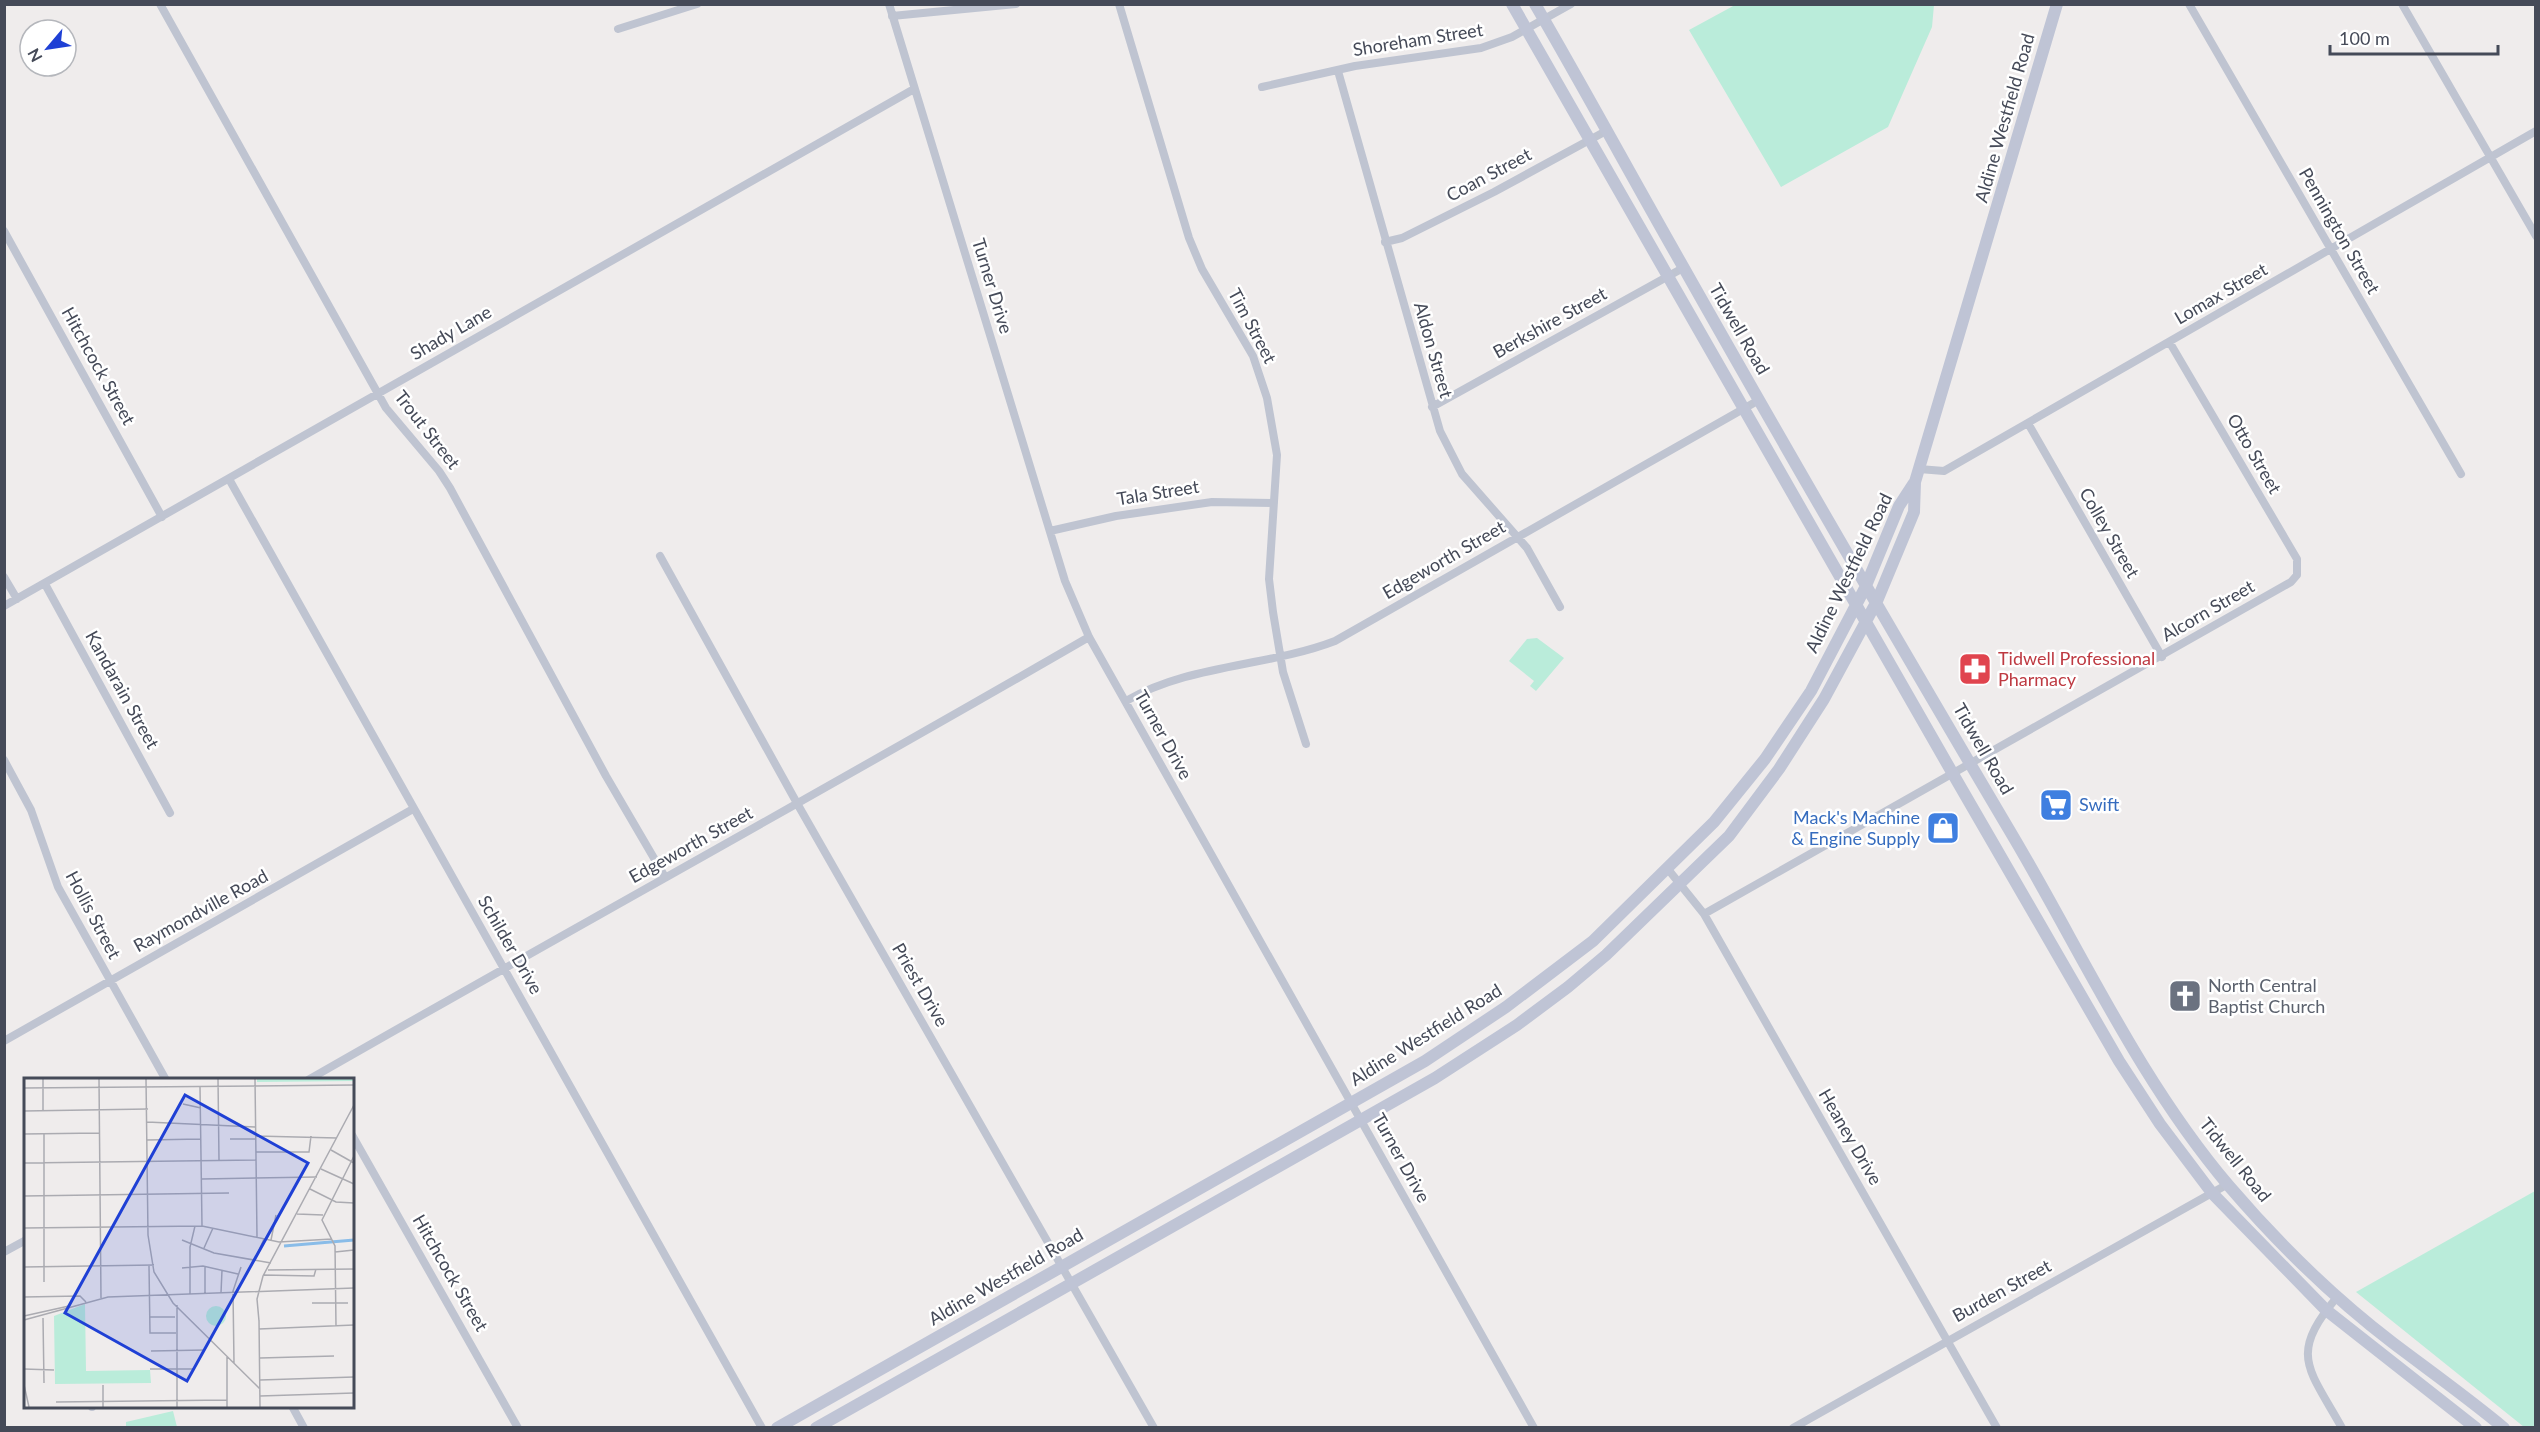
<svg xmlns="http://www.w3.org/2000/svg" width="2540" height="1432" font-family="Lato,sans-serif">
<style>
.green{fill:#baecda}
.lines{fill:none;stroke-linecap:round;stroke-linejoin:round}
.minor{stroke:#bfc4d1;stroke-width:8}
.secondary{stroke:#bfc4d5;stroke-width:12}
.labels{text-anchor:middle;stroke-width:5;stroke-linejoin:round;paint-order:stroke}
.street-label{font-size:18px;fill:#454a58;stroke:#fff}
.health-label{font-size:18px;fill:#be3a42;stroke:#fff;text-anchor:start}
.shop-label{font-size:18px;fill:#366cbe;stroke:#fff;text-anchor:start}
.worship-label{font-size:18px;fill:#5b616d;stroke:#fff;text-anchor:start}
.inset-river{fill:none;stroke:#89bce8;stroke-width:3}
.inset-road{fill:none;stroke:#ababb1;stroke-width:1.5}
.view{fill:#1f40d5;fill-opacity:0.15;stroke:#1f40d5;stroke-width:3}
.inset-edge{fill:none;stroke:#454a58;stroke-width:3}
</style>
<rect width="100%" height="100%" fill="#efecec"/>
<path class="green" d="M1735,5v-1l199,1 -2,22 -44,100 -107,60 -92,-157z
M1537,638l27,20 -28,33 -6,-5 4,-5 -25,-20 18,-22z
M2535,1191l1,236h-12l-168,-135z
M173,1411l4,16h-51v-5z"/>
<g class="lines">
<path class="minor" d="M160,4l226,404 53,63 11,17 156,288 59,101
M889,4l176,577 24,56 445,791
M1119,4l70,234 13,31 51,87 14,42 10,57 -8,124 4,33 10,60 23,72
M2189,4l272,470
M2402,4l134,232
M892,16l124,-12
M618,29l79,-25
M1338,71l102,360 22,43 65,74 33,59
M1262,87l93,-21 126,-18 31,-11 59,-33
M4,231l158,286
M1385,242l17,-4 92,-46 112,-61
M1432,407l251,-139
M2029,425l133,232
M1919,469l25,2 592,-340
M229,479l533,949
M1050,531l66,-15 96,-14 62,1
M660,556l138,249 356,623
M4,577l13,22
M45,584l125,229
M4,606l910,-517
M1126,701c64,-37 141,-34 209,-60l424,-241
M4,760l27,50 27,77 108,193
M1667,868l37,46 293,514
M1704,914l587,-332 6,-7v-16l-127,-216
M4,1041l409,-232
M308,1080c260,-149 522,-293 781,-443
M352,1135l166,293
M4,1252l22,-12
M2338,1296c-50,59 -30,71 4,132
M92,1406v1
M292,1406l12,22
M1793,1428l435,-244"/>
<path class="secondary" d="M1512,4l441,770 166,287 41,63 52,69 114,117 150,118
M1535,4c50,86 97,173 146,259 109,193 220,384 333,575 69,117 126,243 215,348 48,56 105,112 164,157 37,28 75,55 111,85
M777,1428l648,-367 81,-54 87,-66 121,-119 51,-63 46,-68 54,-103 34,-82 15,-23
M816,1428l619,-350 82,-53 51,-38 38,-32 123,-119 50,-67 45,-70 53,-98 37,-89 1,-30 142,-478"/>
</g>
<defs>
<g id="pharmacy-square" transform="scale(1.725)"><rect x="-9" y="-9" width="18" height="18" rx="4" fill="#e0444e" stroke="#fff"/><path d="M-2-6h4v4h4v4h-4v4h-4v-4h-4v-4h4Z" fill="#fff"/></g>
<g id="supermarket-square" transform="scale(1.725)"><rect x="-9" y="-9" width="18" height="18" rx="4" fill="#3f7fe0" stroke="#fff"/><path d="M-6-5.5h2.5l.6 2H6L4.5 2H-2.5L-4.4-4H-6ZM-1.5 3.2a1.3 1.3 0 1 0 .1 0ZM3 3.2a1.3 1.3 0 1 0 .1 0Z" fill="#fff"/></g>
<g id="shop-square" transform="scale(1.725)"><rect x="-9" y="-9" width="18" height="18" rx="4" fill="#3f7fe0" stroke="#fff"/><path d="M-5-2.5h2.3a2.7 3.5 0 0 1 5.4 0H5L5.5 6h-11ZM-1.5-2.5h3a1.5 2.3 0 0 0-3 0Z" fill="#fff"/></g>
<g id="church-square" transform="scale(1.725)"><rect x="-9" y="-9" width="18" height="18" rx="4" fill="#6b7280" stroke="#fff"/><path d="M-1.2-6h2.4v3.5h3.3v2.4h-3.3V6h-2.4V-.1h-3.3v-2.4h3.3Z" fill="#fff"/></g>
</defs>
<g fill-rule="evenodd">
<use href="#pharmacy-square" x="1975" y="669"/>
<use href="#supermarket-square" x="2056" y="805"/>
<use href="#shop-square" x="1943" y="828"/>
<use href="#church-square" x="2185" y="996"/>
</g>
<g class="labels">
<g class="street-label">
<text transform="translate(1418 40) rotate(-9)" y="6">Shoreham Street</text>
<text transform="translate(2005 118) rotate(-74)" y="6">Aldine Westfield Road</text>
<text transform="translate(1489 175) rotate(-28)" y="6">Coan Street</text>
<text transform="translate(2339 231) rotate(60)" y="6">Pennington Street</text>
<text transform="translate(992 286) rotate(73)" y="6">Turner Drive</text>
<text transform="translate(2221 294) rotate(-30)" y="6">Lomax Street</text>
<text transform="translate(1550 323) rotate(-29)" y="6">Berkshire Street</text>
<text transform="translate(1252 326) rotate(62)" y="6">Tim Street</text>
<text transform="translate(1739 329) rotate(60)" y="6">Tidwell Road</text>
<text transform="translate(451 333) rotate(-30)" y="6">Shady Lane</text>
<text transform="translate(1433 350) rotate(74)" y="6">Aldon Street</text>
<text transform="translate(98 366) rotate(61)" y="6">Hitchcock Street</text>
<text transform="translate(427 430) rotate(52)" y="6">Trout Street</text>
<text transform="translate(2254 454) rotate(60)" y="6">Otto Street</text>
<text transform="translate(1158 493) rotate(-9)" y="6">Tala Street</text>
<text transform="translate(2109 533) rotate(60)" y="6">Colley Street</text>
<text transform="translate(1444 560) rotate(-30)" y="6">Edgeworth Street</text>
<text transform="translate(1849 573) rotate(-64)" y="6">Aldine Westfield Road</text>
<text transform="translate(2208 611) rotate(-30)" y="6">Alcorn Street</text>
<text transform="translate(122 690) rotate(61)" y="6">Kandarain Street</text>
<text transform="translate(1163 735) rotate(61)" y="6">Turner Drive</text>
<text transform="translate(1983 749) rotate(60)" y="6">Tidwell Road</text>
<text transform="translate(691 845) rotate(-29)" y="6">Edgeworth Street</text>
<text transform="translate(201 911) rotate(-29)" y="6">Raymondville Road</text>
<text transform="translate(93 915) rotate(62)" y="6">Hollis Street</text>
<text transform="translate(510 945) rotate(60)" y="6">Schilder Drive</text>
<text transform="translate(920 985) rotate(60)" y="6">Priest Drive</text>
<text transform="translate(1426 1035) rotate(-32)" y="6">Aldine Westfield Road</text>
<text transform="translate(1850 1137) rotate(60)" y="6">Heaney Drive</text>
<text transform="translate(1401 1158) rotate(61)" y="6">Turner Drive</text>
<text transform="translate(2235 1160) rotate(51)" y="6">Tidwell Road</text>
<text transform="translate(450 1273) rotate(60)" y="6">Hitchcock Street</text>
<text transform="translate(1006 1277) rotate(-30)" y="6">Aldine Westfield Road</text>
<text transform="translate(2002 1291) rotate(-29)" y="6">Burden Street</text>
</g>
<g class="health-label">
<text x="1998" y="665">Tidwell Professional<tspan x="1998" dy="21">Pharmacy</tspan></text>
</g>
<g class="shop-label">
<text x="2079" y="811">Swift</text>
<text x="1920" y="824" text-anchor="end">Mack's Machine<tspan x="1920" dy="21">&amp; Engine Supply</tspan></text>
</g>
<g class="worship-label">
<text x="2208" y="992">North Central<tspan x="2208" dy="21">Baptist Church</tspan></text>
</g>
</g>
<g transform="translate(24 1078)">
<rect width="330" height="330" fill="#efecec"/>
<path d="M233,1h97v2l-97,1zM61,226l1,67 64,-1 1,13 -96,1 -1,-68zM182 238a10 10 0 1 1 20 0a10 10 0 1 1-20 0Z" fill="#baecda"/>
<path class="inset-river" d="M260,168l70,-6"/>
<path class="inset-road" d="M19,1v31M75,1l2,219M122,1l2,156 6,37 19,31 87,86M194,1l1,81M231,1l2,158M176,9l2,139M0,10l330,-3M159,26l18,4M0,33l124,-2M123,44l108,5M0,56l75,-1M20,56v148M232,58l81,2M206,61h26M123,62l54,-1M307,72l23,13M232,74h53l2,-16M0,85l232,-3M297,91l33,15M178,101l115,-2M286,111l26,13 18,1M0,118l205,-3M273,136l26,1M0,150l178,-2 77,16 53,-3M158,162l32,13 57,10M247,162l5,-25M180,170l9,-20M311,174l19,-2M231,181l9,-20M125,188l1,67h26M0,189l130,-2M181,189v26M158,190l21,-2 35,8M244,192l86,-1M239,197l51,1 2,-7M197,215l1,-23M166,217v-48l5,-21M0,219l56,-1 6,6M288,225h36M0,238l45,-10M125,239h26M19,240l1,65M0,242l84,-23 246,-9M235,242l1,87M235,243l-2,-22 6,-23 91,-171M312,248l-1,-80 -13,-26 32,-64M235,251l95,-4M127,273l54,-1M236,280l74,-2M210,285l-1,-72 8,-24M0,291l30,1M126,291h45M236,302l94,-3M0,307l5,22M79,307v22M236,318l94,-3M32,324l171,-2M153,329v-102M203,329v-50"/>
<path class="view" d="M161,17l123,68 -121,218 -122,-68z"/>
<rect width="330" height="330" class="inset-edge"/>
</g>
<rect width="2540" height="1432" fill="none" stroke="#454a58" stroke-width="12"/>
<g transform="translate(48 48) rotate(241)"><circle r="28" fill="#ffffff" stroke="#b5b7bc" stroke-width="1.5"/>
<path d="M0-4.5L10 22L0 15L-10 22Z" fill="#1f40d5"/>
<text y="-9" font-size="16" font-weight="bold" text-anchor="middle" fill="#454a58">N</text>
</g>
<path d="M2330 45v9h168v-9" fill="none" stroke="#454a58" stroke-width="3"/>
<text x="2339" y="45" font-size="18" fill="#454a58" stroke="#ffffff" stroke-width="4.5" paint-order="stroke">100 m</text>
</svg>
